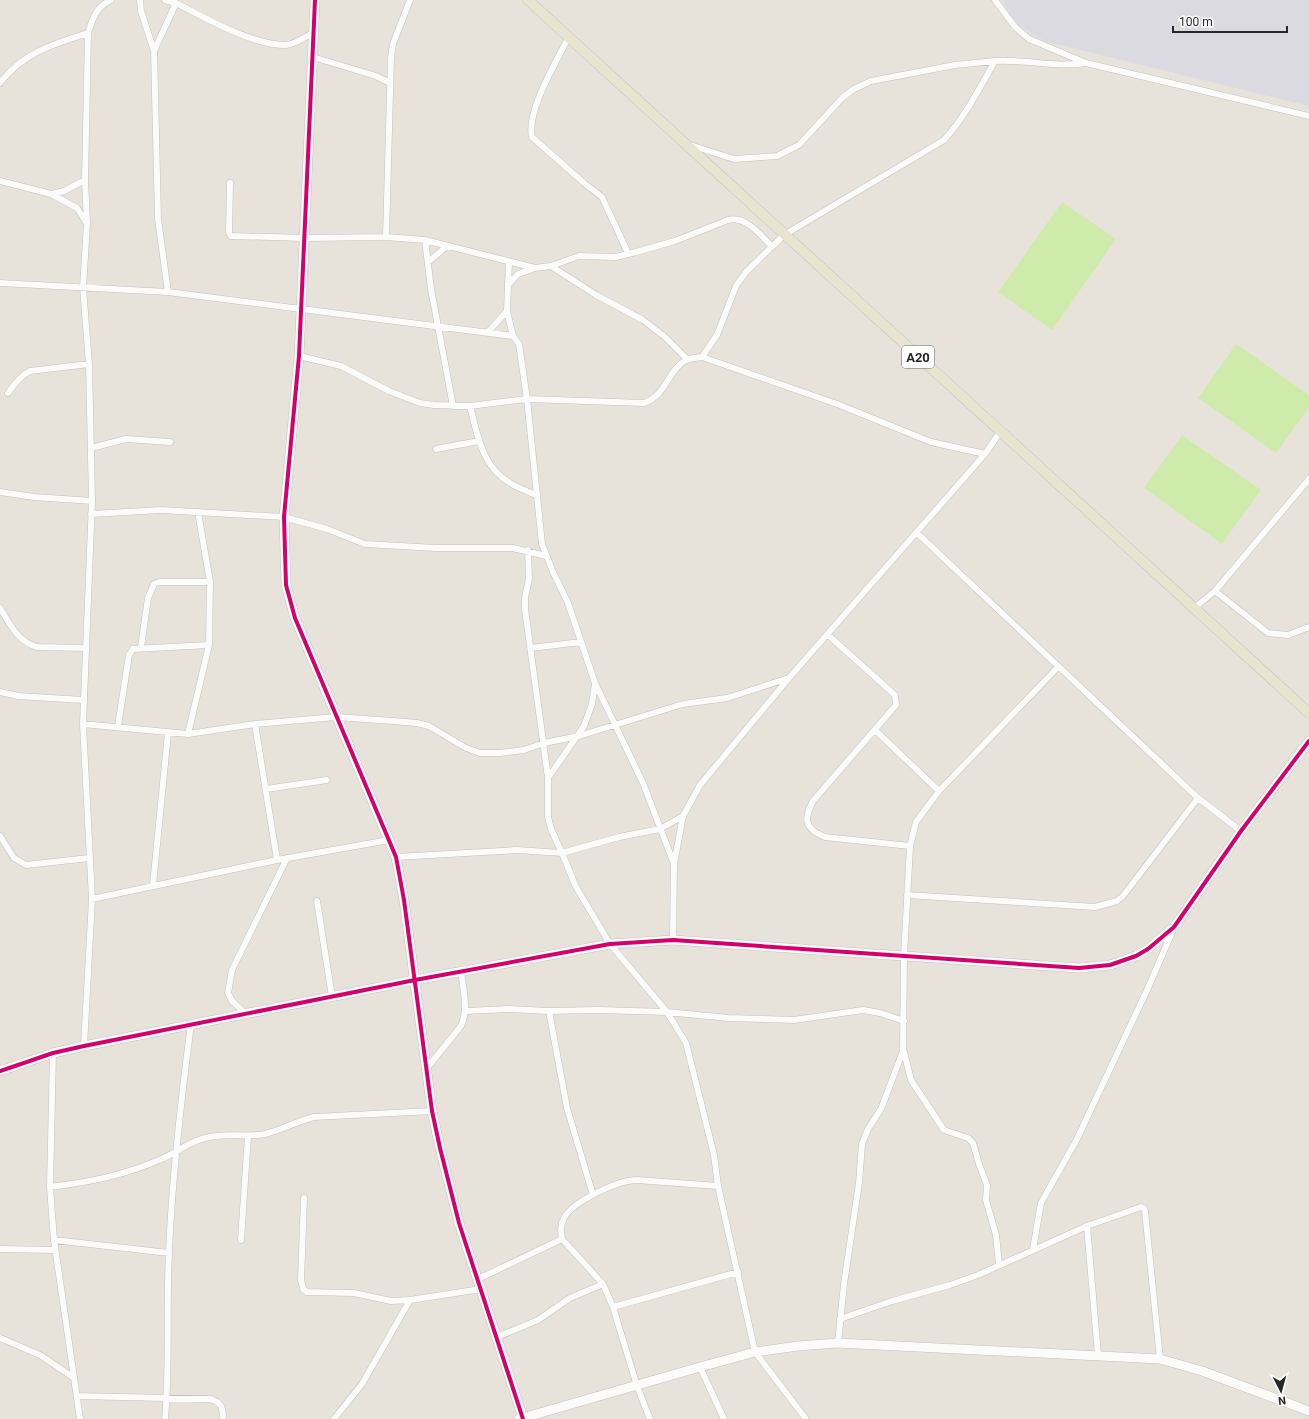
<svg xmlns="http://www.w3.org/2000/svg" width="1309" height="1419" font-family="Roboto,sans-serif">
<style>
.airport{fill:#dbdae0}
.pitch{fill:#ceebac}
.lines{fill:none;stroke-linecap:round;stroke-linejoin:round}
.street-casing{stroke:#c2c1c2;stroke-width:7}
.secondary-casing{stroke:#c2c1c2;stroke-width:10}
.primary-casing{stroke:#c3c1bf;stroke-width:11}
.street{stroke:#fbfbfa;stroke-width:6}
.secondary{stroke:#fbfbfa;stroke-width:9}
.primary{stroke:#e7e4d0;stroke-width:10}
.cycleway-casing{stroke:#fff;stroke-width:6}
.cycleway{stroke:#d6006c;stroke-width:4}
.labels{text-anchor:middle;stroke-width:4;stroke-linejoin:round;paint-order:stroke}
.shield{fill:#fff;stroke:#686868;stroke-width:1}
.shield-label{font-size:13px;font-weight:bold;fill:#272727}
</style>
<rect width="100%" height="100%" fill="#e7e3db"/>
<path class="airport" d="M1002,0h307v106l-265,-65 -28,-18z"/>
<path class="pitch" d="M1062,202l54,37 -64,91 -54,-38z
M1236,344l73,51v12l-33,46 -78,-55z
M1182,435l79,55 -39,54 -78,-56z"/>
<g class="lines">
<g class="street-casing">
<path id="street" d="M140,0l1,11 13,40 4,168 10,73
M165,0l11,3c30,15 75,42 110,42 10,-1 19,-8 28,-13
M410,0l-17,44 -2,13 -5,180 39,3 110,28 16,-2 28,-10 37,1 20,-5 39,-11 53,-21c17,-5 34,16 44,27
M995,0l20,27 14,12 57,24 223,53
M569,36c-12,25 -43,75 -37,101l52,46 18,14 26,56
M154,51l22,-48
M313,57l63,19 14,7
M0,83c23,-30 53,-39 88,-50
M690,145l44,14 43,-3 22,-11 43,-47 12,-9 17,-8 84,-16 40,-4
M0,181l51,13 13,-3 21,-11
M230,183l-1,50 2,3 74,2 81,-1
M51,194l26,14 9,14
M425,240l6,49 22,117
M428,262l19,-16
M509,262l-2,49 6,25 6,8 8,55 15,145 11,28 15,31 27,80 48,100 31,81
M551,266l45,29 47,25 22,17 22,22
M0,283l168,9 345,44
M508,285l10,-11 17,-6
M489,331l18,-20
M299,356l42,10 48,25 31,12 14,2 36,1 57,-7 117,4c23,-8 23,-32 42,-43 4,-2 11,-2 16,-3l135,47 94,38 54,12
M702,357l15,-22 19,-49 10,-14 38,-37 160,-95c21,-23 35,-51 51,-79 31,-2 60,7 91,2
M8,393c7,-9 12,-17 22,-22l59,-7
M470,406c7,28 12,61 40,77 8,5 17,8 26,12
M91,448l35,-9 44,3
M436,449l43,-8
M0,492l34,5 58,4
M91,514l70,-4 123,7 43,12 38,15 71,4h77l33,8
M917,533l281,265 43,33
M528,550l1,28 -4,20v11l23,169v39l3,12 11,24 57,-16 41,-8 23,-13
M1215,591l53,42 20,2 21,-8
M0,608c10,16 17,33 37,39l49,1
M1193,609l22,-18 94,-112
M828,635l67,60 1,10 -83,96c-10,19 -8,28 12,36l85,9
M141,647l7,-49 6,-14 5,-2h51
M531,648l50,-6
M0,692l18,4 66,4
M83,724l105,10 67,-10 81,-7 57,4 24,2 12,3 37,22 14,5h20l24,-3 20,-7 35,-7 104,-32 44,-6 62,-20
M255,724l22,136
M118,726l11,-71 4,-6 76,-4
M875,730l64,61
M188,734l21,-89 1,-63 -12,-70
M548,778l36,-52 8,-22 3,-21
M266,789l61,-9
M0,836l14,22 12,7 63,-7
M396,857l121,-7 45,3 14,34 34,57 57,68 19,31 28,112 4,31 37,166 51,67
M153,885l15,-152
M907,895l188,12 22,-6 6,-5 75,-98
M92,899l185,-39 112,-20
M317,901l15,96
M673,940l1,-76 9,-48 17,-31 89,-107 196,-224 15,-22
M466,1011l43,-2 40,2 50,-1 68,2 61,6 66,2 69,-10 17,3 24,8
M549,1011l18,97 26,87
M246,1014l-14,-13 -4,-8 4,-23 55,-112
M84,1046l8,-147 -9,-175 9,-223 -3,-137 -6,-76 4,-65 -2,-43 3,-147c5,-15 8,-26 23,-33
M904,1052l7,28 33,50 24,8 5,5 6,21 8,21 -1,15 10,35 3,29
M53,1053l-3,134 4,53 26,179
M427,1068l34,-42c8,-16 2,-37 0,-55
M50,1187c39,-5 72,-11 109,-27 16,-6 29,-18 46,-22 20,-6 40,0 60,-4 17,-4 32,-13 49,-17l118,-6
M304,1198l-3,82 2,9 4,3 47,1 37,8 19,-1 71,-11
M1087,1226l11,129
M562,1239l41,45
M54,1240l115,13
M241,1240l7,-104
M0,1249l55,1
M1033,1249l8,-46 36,-64 71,-151 25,-58
M478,1279l84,-40c-1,-7 -2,-14 2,-21 9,-17 55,-38 73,-38l81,6
M613,1307l125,-35
M840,1319l52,-18 58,-16 28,-10 109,-49 54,-19 3,1 1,3 15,148
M497,1337l41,-17 32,-22 33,-14 10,23 24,79 13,33
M0,1338l40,17 34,23
M838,1343l6,-59 15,-101 3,-39 6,-15 13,-20 22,-58 1,-95 6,-110 6,-24 23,-31 119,-124
M700,1367l24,52
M77,1396l133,3c11,3 13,8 13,20
M165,1419c5,-56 1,-112 4,-167 3,-77 12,-152 22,-228
M334,1419l28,-35 48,-84"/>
</g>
<g class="secondary-casing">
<path id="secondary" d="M315,0l-16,356 -15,161 2,68 9,33 101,239 8,43 28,211 8,37 19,75 64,195
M0,1071l53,-18 31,-7 331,-66 195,-36 63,-4 406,28 31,-3 26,-9 12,-7 26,-22 67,-96 68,-90
M519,1419l181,-52 55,-15 43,-6 40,-3 322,16 42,12 107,40"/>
</g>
<g class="primary-casing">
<path id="primary" d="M528,0l781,713"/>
</g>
<use href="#street" class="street"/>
<use href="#secondary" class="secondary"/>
<use href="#primary" class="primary"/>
<g class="cycleway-casing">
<path id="cycleway" d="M315,0l-16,356 -15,161 2,68 9,33 101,239 8,43 28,211 8,37 19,75 64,196
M0,1071l53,-18 31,-7 331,-66 195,-36 63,-4 406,28 31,-3 26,-9 12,-7 26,-22 67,-96 68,-90"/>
</g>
<use href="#cycleway" class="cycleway"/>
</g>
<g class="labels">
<rect class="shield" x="902" y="346" width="32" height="22" rx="3"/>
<g class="shield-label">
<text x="918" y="362">A20</text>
</g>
</g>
<g transform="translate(1281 1391) rotate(174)" stroke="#ffffff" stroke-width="3" paint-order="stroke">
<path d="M0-3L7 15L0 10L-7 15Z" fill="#272727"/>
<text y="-6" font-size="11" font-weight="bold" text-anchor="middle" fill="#272727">N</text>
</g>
<path d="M1173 26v6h114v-6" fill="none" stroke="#272727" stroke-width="2"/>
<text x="1179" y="26" font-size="12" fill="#272727" stroke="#ffffff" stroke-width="3" paint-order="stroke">100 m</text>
</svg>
